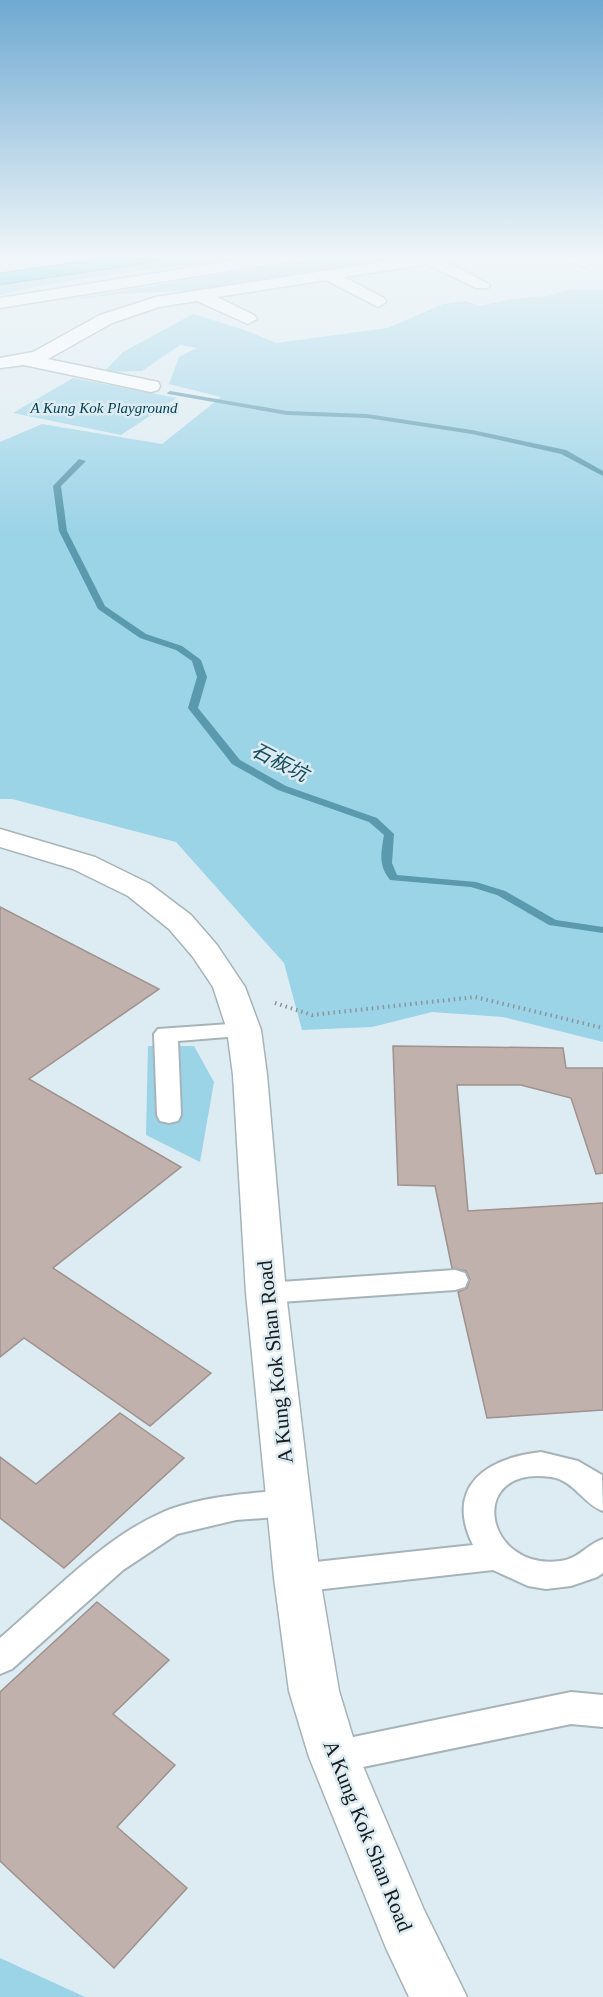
<svg xmlns="http://www.w3.org/2000/svg" width="603" height="1997" font-family="'Times New Roman','Noto Sans TC',serif">
<style>
.green{fill:#9bd3e7}
.lines{fill:none;stroke-linecap:round;stroke-linejoin:round}
.stream{fill:#5a99ae;fill-rule:evenodd}
.building{fill:#c0b1ad;stroke:#9f918d;stroke-width:1.5}
.lane-casing{stroke:#a6b4ba;stroke-width:4}
.street-casing{stroke:#a6b4ba;stroke-width:3}
.secondary-casing{stroke:#a6b4ba;stroke-width:3}
.highway-casing{stroke:#1485a1;stroke-width:3}
.path{stroke:#8b969a;stroke-width:4;stroke-dasharray:1.5 4;stroke-linecap:butt}
.lane{fill:#fff;fill-rule:evenodd}
.street{fill:#fff;fill-rule:evenodd}
.secondary{fill:#fff;fill-rule:evenodd}
.highway{fill:#13bee8;fill-rule:evenodd}
.rail-casing{stroke:#32383b;stroke-width:4}
.rail{stroke:#ddecf2;stroke-width:2;stroke-dasharray:8;stroke-linecap:butt}
.labels{text-anchor:middle;stroke-width:5;stroke-linejoin:round;paint-order:stroke}
.far-park-label{font-size:15px;font-style:italic;fill:#013d4d;stroke:#ddecf2}
.water-label{font-size:20px;font-style:italic;fill:#174c5d;stroke:#ddecf2}
.near-street-label{font-size:21px;fill:#171c1e;stroke:#ddecf2}
</style>
<rect width="100%" height="100%" fill="#ddecf2"/>
<path class="green" d="M204,256h52c-85,13 -172,18 -256,39v-9z
M334,256h90l-227,34 -77,4 -59,7z
M568,290h35v752l-100,-25 -71,-5 -60,15 -70,3 -18,-67 -108,-121 -164,-43h-12v-357l42,-18 120,20 59,-47 -52,-13 10,-27 18,-9 -17,-3 -38,26 -38,1 19,-20 70,-38 52,16 31,13 112,-15 55,-24 23,-3 14,5 31,-7 36,-3z
M73,378l104,20 -56,37 -108,-22z
M148,1046h46l20,36 -14,80 -54,-27z
M0,1958l85,39h-85z"/>
<g class="lines">
<path class="stream" d="M170,391l117,20 80,3 105,16 94,20 37,21v5l-42,-22 -89,-20 -105,-16 -80,-3 -119,-21 -1,-1z
M79,459l7,2 -25,25 6,45 38,75 41,28 36,12 19,14 6,17 -9,31 42,52 46,26 91,32 17,16 -2,29 5,12 79,7 29,9 51,29 47,7v6l-54,-8 -52,-30 -26,-8 -81,-7c-12,-15 -9,-27 -6,-45l-15,-13 -91,-32 -46,-26 -44,-56 9,-31 -5,-16 -16,-11 -36,-12 -42,-29 -39,-78 -6,-45z"/>
</g>
<path class="building" d="M0,907l159,82 -130,90 152,88 -128,101 158,105 -61,53 -126,-88 -24,19z
M393,1046l170,2 3,20h37v105l-7,1 -25,-76 -50,-13h-64l11,126 135,-8v207l-116,8 -29,-126 9,-4 3,-9 -4,-8 -14,-3 -17,-82 -37,-1z
M120,1413l64,45 -120,110 -64,-50v-61l36,27z
M97,1602l72,58 -56,54 62,51 -58,62 70,61 -73,80 -114,-107v-169z"/>
<g class="lines">
<g class="lane-casing">
<path id="lane" d="M244,1023l8,2 3,5 -3,5 -74,6 3,74 -3,6 -9,2 -9,-2 -3,-6 -3,-81 4,-5z
M455,1270l10,3 3,7 -3,7 -10,3 -189,13 -10,-3 -4,-7 4,-7 10,-3z
M541,1452l37,9 24,14 1,36c-20,-7 -29,-31 -52,-34 -86,-12 -67,94 9,84 19,-2 26,-16 43,-22v34l-6,4 -26,9 -25,3 -18,-3 -35,-16 -196,22 -11,-4 -5,-10 5,-10 11,-4 176,-19c-29,-59 14,-87 68,-93z
M290,1490l11,4 4,9 -4,9 -11,4 -54,4 -59,14 -54,36 -111,99 -12,5v-36c47,-40 103,-99 159,-124 36,-17 91,-21 131,-24z
M571,1692l32,3v32l-32,-3 -237,49 -12,-5 -5,-11 5,-11 12,-5z"/>
</g>
<g class="street-casing">
<path id="street" d="M421,256h36l-2,3 -9,2 44,24 -2,3h-12l-49,-24 -83,13 40,21 2,4 -8,5 -52,-27 -109,17 37,18 3,4 -9,5 -51,-23 -38,6 -47,16 -64,36 110,23 2,4 -2,4 -7,2 -127,-27 -24,3v-10l33,-6 67,-37 56,-18z
M559,256h23l11,6 -8,5 -24,-8z
M0,829l95,28 55,27 41,31 26,30 28,42 16,43 6,45 19,218 34,285 19,113 20,66 65,153 43,87h-58l-23,-49 -77,-191 -20,-66 -15,-113 -28,-285 -13,-218 -6,-45 -14,-43 -20,-30 -24,-28 -41,-33 -55,-27 -73,-22z"/>
</g>
<g class="secondary-casing">
<path id="secondary" d="M263,256h35l-8,5 -290,47v-10z"/>
</g>
<g class="highway-casing">
<path id="highway" d="M126,256h38l-8,5 -156,23v-10z"/>
</g>
<path class="path" d="M275,1003l37,12 163,-18 128,31"/>
<use href="#lane" class="lane"/>
<use href="#street" class="street"/>
<use href="#secondary" class="secondary"/>
<use href="#highway" class="highway"/>
<g class="rail-casing">
<path id="rail" d="M0,256h3"/>
</g>
<use href="#rail" class="rail"/>
</g>
<linearGradient id="sky" x2="0" y2="1"><stop stop-color="#6fa9d1"/><stop offset="0.48" stop-color="#f0f6f9"/><stop offset="1" stop-color="#f0f6f9" stop-opacity="0"/></linearGradient>
<rect width="603" height="535" fill="url(#sky)"/>
<g class="labels">
<g class="far-park-label">
<text x="104" y="413">A Kung Kok Playground</text>
</g>
<g class="water-label">
<text transform="translate(280 762) rotate(27)" y="7">石板坑</text>
</g>
<g class="near-street-label">
<text transform="translate(275 1362) rotate(-96)" y="7">A Kung Kok Shan Road</text>
<text transform="translate(368 1836) rotate(68)" y="7">A Kung Kok Shan Road</text>
</g>
</g>
</svg>
